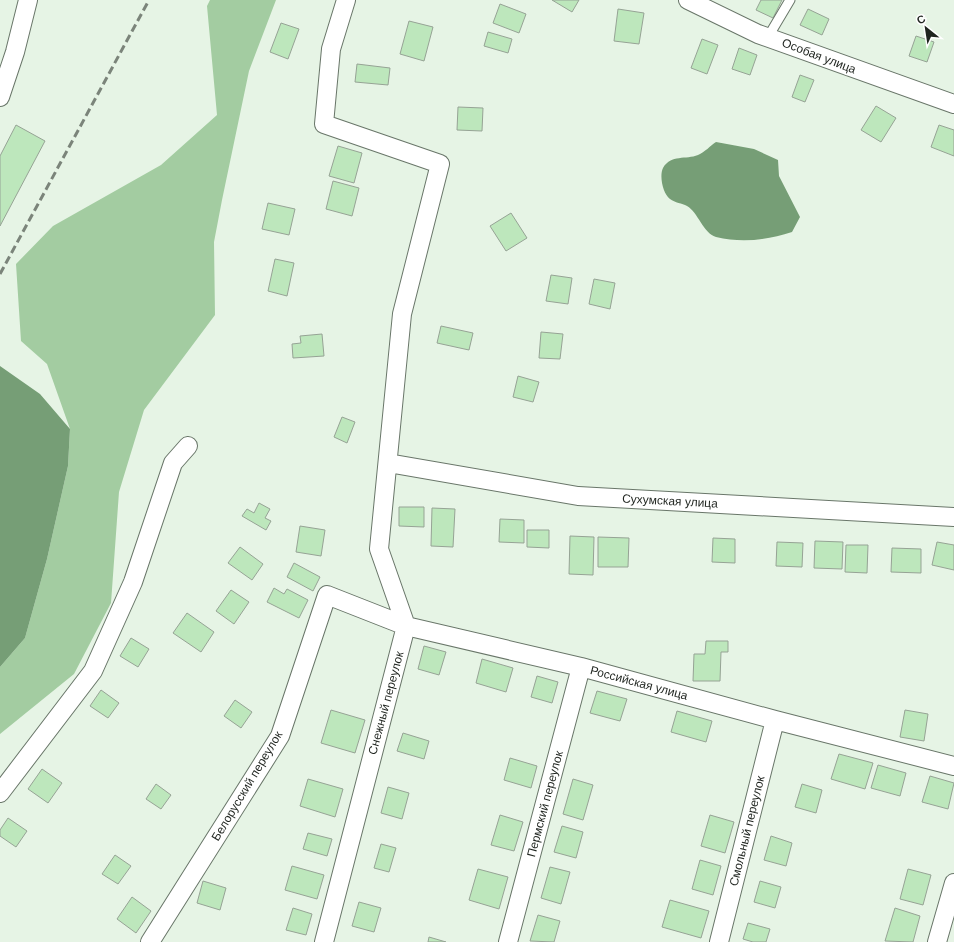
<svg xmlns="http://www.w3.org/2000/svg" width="954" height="942" font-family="Helvetica,sans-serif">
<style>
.forest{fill:#a3cca1}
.water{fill:#769e76}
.building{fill:#bde7bc;stroke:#96a395}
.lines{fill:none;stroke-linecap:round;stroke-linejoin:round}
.service-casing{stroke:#697669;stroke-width:11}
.minor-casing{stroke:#697669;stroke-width:20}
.service{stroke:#fff;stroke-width:9}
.minor{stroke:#fff;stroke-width:18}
.rail{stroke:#7b847a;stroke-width:3;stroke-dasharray:8 4;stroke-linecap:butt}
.labels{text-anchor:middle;stroke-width:3;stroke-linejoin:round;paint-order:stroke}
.street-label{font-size:12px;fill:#1f241f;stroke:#fff}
</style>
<rect width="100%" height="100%" fill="#e6f4e5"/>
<path class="forest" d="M210,0h66l-27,71 -27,129 -8,42 1,73 -71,95 -25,82 -8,111 -37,71 -74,60v-67l25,-29 22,-79 21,-93 2,-37 -23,-65 -26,-23 -5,-77 37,-38 108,-61 56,-50 -10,-109z"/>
<path class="water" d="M716,142l38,7 24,11 1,16 21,41 -8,15c-25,8 -50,11 -76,5 -13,-4 -18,-25 -29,-31 -5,-3 -12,-3 -17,-7 -7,-5 -11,-23 -7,-31 8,-14 23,-8 35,-13 7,-3 12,-9 18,-13z
M0,366l40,28 30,35 -2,37 -21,93 -22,79 -25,29z"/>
<path class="building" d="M552,0h27l-7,12z
M761,0h21l-9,18 -17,-8z
M500,4l26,10 -7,19 -26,-10z
M618,9l26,4 -5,31 -25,-3z
M808,9l21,10 -7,16 -22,-10z
M409,21l24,6 -9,34 -24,-7z
M281,23l18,6 -11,30 -18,-7z
M488,32l24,7 -4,14 -24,-7z
M916,36l18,6 -7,20 -18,-6z
M702,39l16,6 -11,29 -16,-6z
M739,48l18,7 -7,20 -18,-6z
M357,64l33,4 -2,17 -33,-3z
M800,75l14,5 -9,22 -13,-5z
M876,106l20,12 -15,24 -20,-12z
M458,107l25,1 -1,23 -25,-1z
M16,125l29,16 -45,85v-70z
M939,125l15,5v26l-23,-9z
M338,146l24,7 -8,30 -25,-7z
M333,181l26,7 -7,28 -26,-7z
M268,203l27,6 -6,26 -27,-6z
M511,213l16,25 -21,13 -16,-25z
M275,259l19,4 -7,33 -19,-5z
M551,275l21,3 -4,26 -22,-3z
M594,279l21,4 -5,26 -21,-5z
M441,326l32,7 -4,17 -32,-7z
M541,332l22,2 -3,25 -21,-1z
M322,334l2,22 -31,2 -1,-14 9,-1 -1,-7z
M518,376l21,6 -6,20 -20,-5z
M342,417l13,5 -8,21 -13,-6z
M259,503l11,6 -5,9 6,3 -5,9 -24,-14 5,-7 7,4z
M399,507h25v20l-25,-1z
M432,508l23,1 -2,38 -22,-1z
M500,519l24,1v23l-25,-1z
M300,526l25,4 -4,26 -25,-4z
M527,530h22v18l-22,-1z
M570,536l24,1 -1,38 -24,-1z
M598,537l31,1 -1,29h-30z
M713,538l22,1v24l-23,-1z
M815,541l28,1 -1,27 -28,-1z
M777,542l26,1 -1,24 -26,-1z
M937,542l17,3v25l-22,-5z
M846,545h22l-1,28 -22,-1z
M240,547l23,17 -11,16 -24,-17z
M892,548l29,1v24l-30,-1z
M294,563l26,14 -7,14 -26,-14z
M274,588l10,6 3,-5 21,11 -9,18 -32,-16z
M231,590l18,12 -15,22 -18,-13z
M187,613l27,19 -13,20 -28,-19z
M131,638l18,11 -11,18 -18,-11z
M706,641h22v11h-7l-1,29h-27l1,-27h11z
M424,646l22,6 -7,23 -21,-6z
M482,659l31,9 -7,24 -30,-9z
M537,676l21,6 -6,21 -21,-6z
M101,690l18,13 -11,15 -18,-12z
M597,691l30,8 -7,22 -30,-8z
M235,700l17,12 -11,16 -17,-12z
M331,710l34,10 -10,33 -34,-10z
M905,710l23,4 -4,27 -24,-4z
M677,711l35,10 -6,21 -35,-10z
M403,733l26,8 -5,18 -27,-8z
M839,754l34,9 -8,26 -34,-10z
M510,758l27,8 -6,22 -27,-8z
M878,765l28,8 -6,23 -29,-8z
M42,769l20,14 -14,20 -20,-14z
M930,776l24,7 -6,26 -26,-7z
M308,779l35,10 -8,28 -35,-11z
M573,779l20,6 -10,35 -20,-6z
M156,784l15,11 -10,14 -15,-10z
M802,784l20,6 -6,23 -21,-6z
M388,787l21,6 -7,26 -21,-6z
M500,815l23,7 -9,29 -23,-6z
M710,815l24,7 -9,31 -24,-7z
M8,818l19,13 -11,16 -16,-11v-6z
M562,826l21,6 -7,26 -22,-6z
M308,833l24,6 -5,17 -24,-7z
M771,836l21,7 -6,23 -22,-6z
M381,844l15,4 -7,24 -15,-4z
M115,855l16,11 -13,18 -16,-10z
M700,860l21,6 -8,29 -21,-6z
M292,866l32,9 -7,24 -32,-9z
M550,867l20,5 -9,32 -20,-6z
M478,869l30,8 -9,32 -30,-9z
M908,869l23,6 -8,30 -23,-6z
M203,881l23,7 -6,22 -23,-7z
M760,881l21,6 -6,21 -21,-6z
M132,897l19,14 -15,22 -19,-14z
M670,900l39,11 -8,27 -39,-11z
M359,902l22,6 -7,24 -22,-6z
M293,908l19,6 -6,21 -20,-5z
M895,908l25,8 -7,26 -28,-1z
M538,915l22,6 -6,21 -24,-1z
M748,923l22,6 -4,13h-13l-10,-3z
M429,937l17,5h-18z"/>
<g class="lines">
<g class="service-casing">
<path id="service" d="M768,37l22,-37"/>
</g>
<g class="minor-casing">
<path id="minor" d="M688,0l70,34 196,70
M0,97l15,-45 13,-52
M388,463l190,33 376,21
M0,793l93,-122 40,-89 40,-119 15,-17
M150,942l130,-206 47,-141 79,31 175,41 194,53 179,46
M324,942l82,-316 -27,-77 23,-235 38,-150 -116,-40 7,-75 15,-49
M508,942l73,-275
M719,942l56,-222
M937,942l17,-59"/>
</g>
<use href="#service" class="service"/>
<use href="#minor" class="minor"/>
<path class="rail" d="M0,274l149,-274"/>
</g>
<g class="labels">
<g class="street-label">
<text transform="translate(819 56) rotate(21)" y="4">Особая улица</text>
<text transform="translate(670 501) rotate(3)" y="4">Сухумская улица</text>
<text transform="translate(639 683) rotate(15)" y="4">Российская улица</text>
<text transform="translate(386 703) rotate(-75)" y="4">Снежный переулок</text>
<text transform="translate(247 786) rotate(-59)" y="4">Белорусский переулок</text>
<text transform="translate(545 804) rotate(-75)" y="4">Пермский переулок</text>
<text transform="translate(747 831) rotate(-76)" y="4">Смольный переулок</text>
</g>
</g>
<g transform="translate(926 28) rotate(330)" stroke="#ffffff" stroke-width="3" paint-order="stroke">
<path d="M0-3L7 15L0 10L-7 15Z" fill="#1f241f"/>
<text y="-6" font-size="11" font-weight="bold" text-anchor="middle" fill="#1f241f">С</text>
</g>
</svg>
